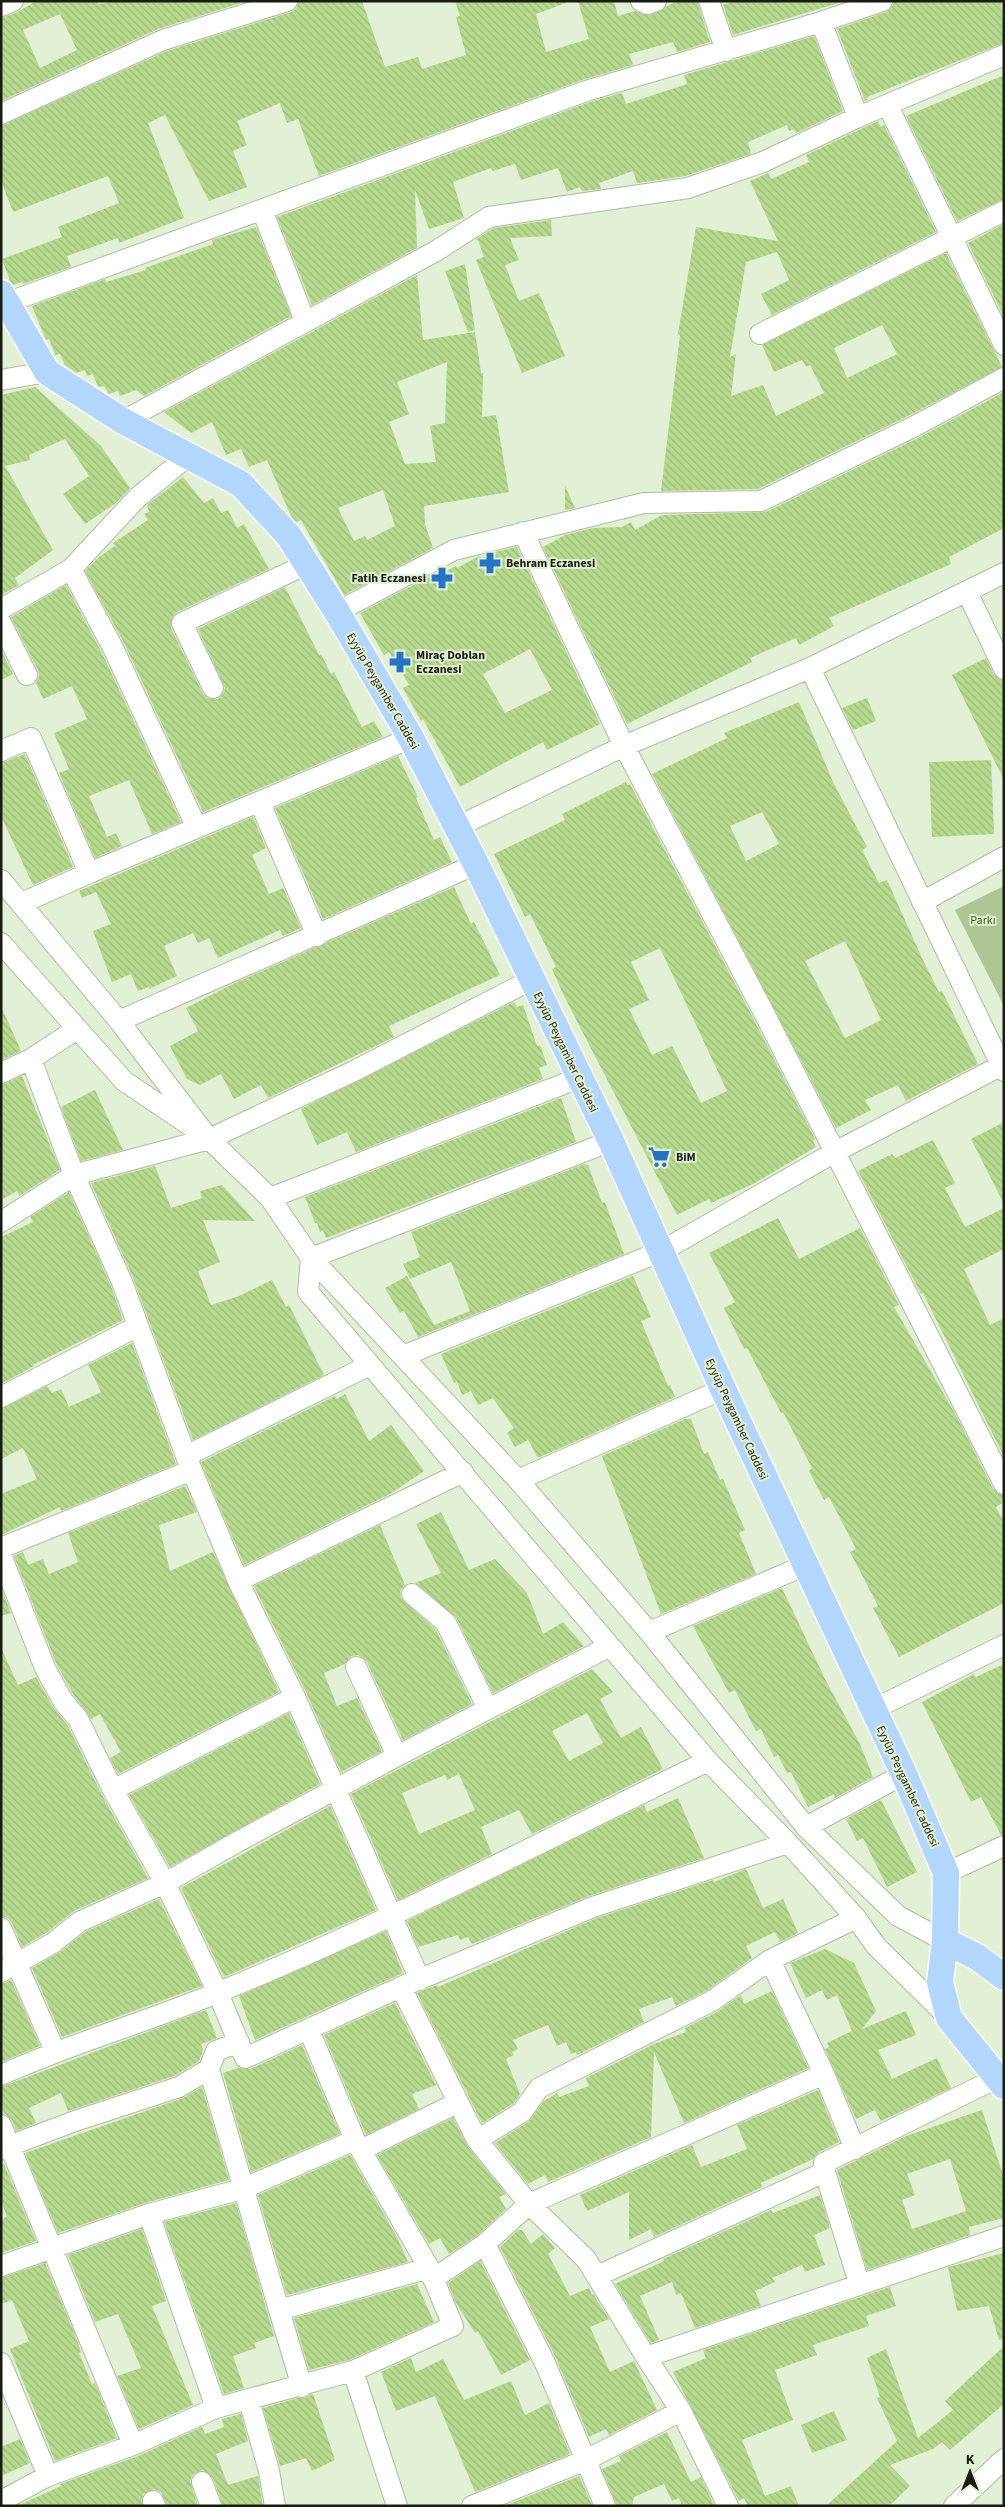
<svg xmlns="http://www.w3.org/2000/svg" width="1005" height="2507" font-family="'Source Sans 3',sans-serif">
<style>
.green{fill:#aec595}
.building{fill:url(#building-back-hatch);fill-rule:evenodd}
.lines{fill:none;stroke-linecap:round;stroke-linejoin:round}
.minor-casing{stroke:#afbca2;stroke-width:22}
.major-casing{stroke:#fff;stroke-width:29}
.minor{stroke:#fff;stroke-width:20}
.major{stroke:#b3d6fd;stroke-width:26}
.labels{text-anchor:middle;stroke-width:4;stroke-linejoin:round;paint-order:stroke}
.poi-label{font-size:12px;font-weight:bold;fill:#181c13;stroke:#e2f0d5;text-anchor:start}
.street-label{font-size:12px;fill:#181c13;stroke:#e2f0d5}
.park-label{font-size:12px;fill:#405f0e;stroke:#e2f0d5}
</style>
<defs>
<pattern id="building-back-hatch" width="6" height="6" patternUnits="userSpaceOnUse" patternTransform="scale(1.25)"><rect width="6" height="6" fill="#b6da8e"/><path d="M-1 5l2 2M0 0l6 6M5-1l2 2" fill="none" stroke="#9cba7a"/></pattern>
</defs>
<rect width="100%" height="100%" fill="#e2f0d5"/>
<path class="green" d="M1004,886v120l-49,-96z"/>
<path class="building" d="M36,1h61l1,3 23,-3h126l-89,28 -157,72v-83l17,-6zM60,14l17,36 -37,18 -17,-38z
M299,1h63l23,66 33,-10 4,12 44,-14 -10,-38 4,-1 -5,-15h110l1,2 -30,11 10,38 43,-13 -11,-38h36l4,15 17,-5 16,4 26,-14h20l13,41 -33,10 -4,-10 -44,12 4,11 -51,15 -263,96 -21,-57 -11,4 -7,-20 -43,18 10,24 -14,6 14,36 -38,14 -44,-86 -17,8 36,95 -65,25 -1,-5 -51,18 4,11 -48,17 -1,-2 -9,3 -3,-4 -8,-22 60,-22 -4,-10 61,-24 -11,-27 -95,36 -12,-31v-55l166,-75 124,-39 5,-3z
M734,1h111l-112,34 -10,-30z
M894,1h107l3,42 -137,54 1,3 -3,1 -28,-72 49,-17 5,-4z
M814,36l29,75 -47,22 -2,-4 -5,2 -2,-6 -39,17 3,12 -66,22 -48,7 -4,-12 -34,12 2,6 -19,2 -2,-4 -13,5 -9,-24 -37,12 -6,-16 -22,7 -2,-3 -38,14 11,36 -35,11 -14,-39 2,58 -105,57 -35,-88 313,-115 32,-9 4,11 61,-20 -3,-9z
M1004,75v124l-47,22 -51,-105z
M878,121l3,6 3,-2 52,107 -164,83 -11,-21 28,-14 -12,-28 -31,10 -16,95 6,-3 -5,42 32,-11 13,31 48,-23 -14,-28 -4,2 -4,-7 -28,12 -12,-27 184,-92 56,114 -92,48 -152,74 -97,2 19,-156 -2,-1 18,-107 82,14 -28,-60 18,-8 3,6 38,-17 -3,-7zM882,325l15,29 -50,24 -13,-30z
M551,220l1,16 -42,2 9,22 -14,5 14,36 20,-8 26,63 -43,17 -46,-113 8,-3 -6,-17h-3l19,-12z
M1004,224v93l-36,-74z
M256,227l35,89 -147,80 -8,-6 -16,6 -2,-5 -9,3 -5,-8 -6,1 -5,-13 -6,2 -2,-6 -9,3 -11,-8 -5,-11 -5,1 -6,-16 -3,1 -14,-34 73,-27 1,3 40,-12 -1,-2 68,-24 -1,-4z
M465,264l10,66 -7,2 -23,-61z
M417,275l6,65 52,-8 6,41h2l-1,44 14,-2 13,77 -85,14 1,18 8,24 -89,47 -43,-75 -5,2 -5,-6 -24,-56 -18,7 -8,-18 -15,6 -14,-33 -21,11 -27,-21zM447,362l-2,61 -15,3 6,36 -31,2 -16,-42 20,-8 -12,-32zM383,490l12,36 -28,14 -2,-4 -11,5 -16,-33z
M35,387l66,59 29,42 -14,15 -31,21 -22,-30 26,-18 -24,-37 -36,16 1,5 -25,6 48,84 -38,28 4,7 -18,10v-200z
M1004,392v136l-55,29 2,7 -122,54 5,8 -35,19 -3,-7 -46,20 2,4 -125,62 -84,-177 22,-12 28,-7 29,-1 9,-5 4,8 27,-15 104,-3 154,-75z
M183,477l21,26 9,-5 8,15 7,-3 9,18 7,-4 25,45 -92,43 -5,5 -1,11 32,66 4,4 11,1 5,-5 2,-6 -27,-59 87,-42 34,68 2,-1 10,20 3,-2 28,55 12,-6 9,16 -180,75 -79,-169 -39,-72 14,-14 16,-11 -2,-3 35,-23 -4,-6 5,-2 -2,-7z
M565,486l10,22 -10,2z
M517,547l83,177 -53,26 -4,-8 -83,45 -37,-68 -2,2 -18,-33 6,-3 -20,-33 -5,3 -24,-42 80,-42 1,3 15,-8 1,2 22,-12 4,2 7,-5zM530,649l22,41 -47,23 -22,-39z
M66,585l36,68 79,169 -29,12 -23,-54 -40,16 18,41 9,-4 6,13 -27,12 -36,-85 10,-4 -15,-36 33,-14 -15,-33 -29,13 -7,-16 3,-7 -1,-6 -27,-53z
M1,650l12,24 -12,6z
M986,658l8,17 10,6v99l-52,-105z
M867,698l9,23 -23,9 -11,-22z
M799,702l34,80 34,65 -5,3 17,33 8,-3 35,78 17,34 3,-1 36,73 -72,37 -8,-16 -33,15 6,10 -35,18 -184,-354 75,-36 -3,-5zM762,812l17,32 -33,17 -16,-35zM845,941l36,79 -36,18 -40,-77z
M25,754l48,113 -40,18 -32,-69v-53z
M398,756l20,41 -2,1 18,42 6,-3 12,25 -129,57 -48,-111z
M991,760l3,74 -62,3 -3,-75z
M626,782l1,3 3,-1 121,230 64,125 -2,2 3,6 -63,37 -42,19 -2,-4 -32,16 -113,-219 -12,-27 4,-2 -26,-53 -5,3 -31,-63 71,-34 -3,-6zM660,948l67,143 -26,12 -29,-57 -20,9 -23,-46 20,-9 -18,-38z
M253,817l13,31 -14,7 17,39 14,-6 18,40 -18,8 -3,-6 -62,28 -9,-20 -11,5 -5,-10 -29,13 13,30 -28,13v-2l-11,4 -7,-17 -19,8 -19,-51 18,-7 -15,-32 -14,6 -3,-7z
M454,887l17,37 3,-2 26,53 -111,51 5,11 -126,61 -7,-13 -27,14 -13,-25 -21,11 -13,-6 -17,-33 28,-15 -12,-23 51,-26z
M514,1002l3,5 6,-2 14,41 3,-1 7,20 -8,3 4,11 -187,73 -9,-20 -30,13 -16,-36z
M1,1006l20,45 -20,9z
M22,1076l38,94 -41,26 -2,-5 -16,9v-115z
M95,1090l28,60 -42,11 -20,-54z
M561,1098l15,44 -250,96 -3,-8 -3,2 -3,-9h-2l-10,-26z
M1004,1122v82l-33,-65z
M933,1140l22,43 -10,5 20,39 39,-19v41l-40,20 26,56 14,-7v139l-81,-164 -2,1 -63,-123 34,-17 3,4z
M584,1164l4,1 14,38 3,-1 19,52 -206,83 -14,-26 -4,2 -15,-25 22,-12 27,49 36,-14 -19,-49 -41,17 -7,-15 17,-7 -9,-25z
M155,1166l16,42 31,-10 -2,-7 22,-6 33,36 -52,-1 17,42 -22,9 13,34 28,-9 33,-16 14,27 3,-2 35,70 -131,65 -60,-162 -42,-95z
M69,1192l42,94 12,34 -90,45 1,1 -33,18v-147l32,-15 -3,-5z
M778,1218l21,41 61,-31 39,77 -5,2 63,110 36,72 11,7v6l-8,5 8,15v81l-105,54 -26,-49 5,-2 -28,-54 6,-3 -27,-52 -5,3 -15,-29 3,-3 -29,-56 -2,1 -34,-65 -3,1 -20,-41 11,-6 -26,-49z
M633,1276l18,41 -10,4 27,65 2,-1 5,12 -137,61 -10,-18 -13,7 -8,-14 7,-5 -21,-30 -15,7 -7,-14 -9,4 -5,-13 -3,1 -13,-29z
M132,1343l44,121 -115,47 -1,-4 -59,28v-41l36,-15 -14,-31 -22,11v-50l46,-23 5,7 9,-4 8,18 32,-15 -13,-27z
M345,1394l24,47 22,-16 33,46 -34,23 -146,71 -43,-103 134,-66 2,3z
M685,1419h6l13,35 4,-2 12,28 3,-1 22,51 -6,3 17,41 -95,40 -59,-158z
M185,1486l12,26 -38,13 11,46 43,-19 66,140 -161,82 -8,-16 11,-6 -21,-38 -9,5 -18,-25 -17,-31 -42,-107 9,-4 5,13 15,-6 6,15 29,-12 -10,-29z
M441,1512l28,58 26,-11 32,34 16,41 20,-12 21,24 -91,47 -37,-76 -41,-34 26,-10 -25,-49z
M380,1525l25,60 -5,6 1,7 35,32 36,74 -69,36 -36,-78 -9,-7 -7,1 -6,8 -21,9 13,33 20,-8 25,53 -41,21 -35,-80 -52,-106z
M1,1588l10,25 -10,3z
M782,1588l43,91 35,65 13,33 -38,21 -1,-4 -26,13 -17,-35 -4,1 -9,-18 -4,2 -13,-28 -5,2 -21,-41 -6,3 -36,-67z
M1,1648l17,37 18,-8 17,30 15,19 34,69 46,83 -74,33 -28,22 -24,14 -10,-24 -4,-5 -7,-2z
M1004,1664v170l-3,1 -20,-38 -10,5 -49,-100 52,-28 2,3z
M592,1669l21,23 -13,7 21,39 20,-11 22,42 -131,65 -13,-24 -38,17 11,27 -94,46 -47,-106zM587,1713l16,30 -34,18 -17,-30zM459,1774l16,36 -56,24 -17,-41 43,-18 2,5z
M289,1713l31,71 -150,83 -41,-72z
M678,1798l26,60 -115,38 -117,48 -4,-7 -8,3 -2,-5 -40,12 -11,-26 237,-116 3,7z
M881,1800l36,72 -30,15 -24,-49 -6,3 -11,-22z
M330,1806l46,104 -152,67 -43,-89z
M746,1869l17,39 20,-9 15,34 -18,9 -5,-10 -29,14 6,12 -46,33 -30,15 -4,-9 -33,12 5,13 -67,33 -1,-3 -5,2 -5,-12 -9,4 -9,-21 -35,15 5,9 -6,3 2,3 -8,4 14,35 -6,9 -32,20 -65,-130 20,-8 1,2 159,-69 116,-38 1,2z
M159,1899l43,87 -140,51 -30,-69 28,-16 25,-20z
M386,1931l17,42 -148,67 -16,-44z
M825,1949l29,14 22,48 -14,18 44,-18 10,24 -38,15 14,29 45,-21 14,30 -70,33 -6,-11 -19,9 -31,-70 4,-2 -2,-4 25,-12 -15,-36 -10,5 -5,-10 -16,8 -16,-35z
M11,1980l29,66 -39,16v-78z
M772,1991l36,77 -124,55 -30,-71 -3,85 -103,45 -3,-7 -17,9 -33,-41 33,-21 16,-21 13,-8 2,4 30,-11 -3,-8 68,-34 32,-12 -1,-4 32,-16 24,-17 3,9z
M395,2003l41,82 -24,9 7,15 -53,26 -42,-100z
M206,2010l11,28 -16,6 2,7 -4,10 -25,15 -106,35 -7,-18 -32,15 7,15 -20,8 -4,-11 -7,-6 -4,-7v-20z
M302,2045l38,89 -89,38 -28,-99 15,-5 12,1z
M202,2087l27,93 -84,23 -87,30 -33,-80 158,-55z
M818,2090l21,52 -20,10 -6,7 -52,24 1,4 -108,50 -3,-8 -22,11v-48l-42,19 -7,-16 112,-50 9,22 46,-18 -10,-24z
M982,2110l22,68v40l-35,9 1,8 -103,35 -30,-100 69,-34zM950,2159l16,52 -54,18 -10,-29 13,-5 -8,-21z
M453,2118l15,29 38,47 -7,3 7,12 -28,26 -29,19 -9,-16 -11,6 -52,-89z
M350,2155l48,84 10,23 -121,33 -29,-100z
M4,2164l32,77 -35,12v-34l6,-2 -6,-17v-35z
M820,2195l10,33 -16,7 11,30 -20,7 -3,-7 -30,13 3,4 -20,9 6,15 -66,22 -14,-35 -5,2 -4,-13 -32,14 19,44 -8,3 -36,-59 49,-23 -1,-2 108,-49 2,3z
M236,2203l38,133 -20,7 2,5 -23,8 11,32 -20,6 -60,-172z
M142,2229l24,72 -14,5 41,99 -54,24 -22,-53 24,-8 -23,-54 -23,8 -27,-67z
M518,2230h4l9,14 12,-10 12,14 -7,6 22,42 19,-8 3,7 1,-1 16,25 -19,8 20,45 24,-11 23,49 -48,25 -3,-6 -17,8 -33,-79 -56,-111z
M1004,2253v86l-5,1 -10,-34 -32,5 -9,-44z
M480,2261l50,99 -29,15 -23,-44 -3,2 -19,-30 -8,-20z
M45,2263l29,69 7,20 -2,1 13,31 3,-1 22,55 -62,23 -45,-112 19,-8 -17,-41 -11,4v-26z
M417,2284l17,38 -85,38 -40,10 -15,-52z
M890,2287l6,19 -30,10 3,10 -56,19 4,10 -42,15 18,50 -51,20 23,56 26,-10 8,20h-55l3,-2 -3,-6 -5,3 -66,-129 33,-14 -3,-8z
M1004,2346v58l-54,46 -8,-8 -9,7 -43,16 20,21 -21,20h-63l71,-65 -20,-43 3,-1 -13,-39 19,-9 32,89 35,-28 -8,-9z
M411,2358l5,14 27,-13 21,41 47,-19 14,34 24,-12 21,51 -95,38 -40,-96 -39,15 -15,-39z
M313,2394l22,66 -23,11 -6,-13 -26,8 -17,-58 35,-10h7z
M834,2411l13,29 -35,13 -11,-28z
M241,2414l7,27 -32,13 12,31 30,-9 5,30h-40l-10,-28 -10,-8 -10,4 -3,7 8,25h-31l-6,-14 -7,-3 -11,5 -1,12h-125l44,-20 -1,-2 78,-28 64,-29 3,7 19,-7 -2,-8z
M667,2432l24,50 10,-5 13,28 -32,1 -3,-8 -7,3 -8,-17 -30,13 -2,9h-15l-15,-37 19,-8 -2,-5z
M20,2439l10,24 -29,13v-29z
M579,2476l13,29 -3,1h-85z"/>
<g class="lines">
<g class="minor-casing">
<path id="minor" d="M641,1l6,3 9,-3
M709,1l17,50
M1,6l12,-5
M821,22l37,95
M888,106l116,239
M1,114l162,-74 124,-39
M262,210l43,111
M9,302l577,-211 235,-69 61,-21
M760,334l244,-123
M1,380l46,-8
M123,421l313,-170 53,-34 199,-29 75,-26 95,-45 146,-62
M523,532l101,214 138,263 242,475
M71,569l42,79 84,180
M967,592l37,77
M1,609l70,-40 66,-71 51,-42
M337,612l117,-62 190,-47 117,-2 154,-75 89,-48
M1,623l26,52
M810,668l194,403
M213,688l-31,-65 125,-59
M1,751l30,-13 58,135
M260,803l57,133
M457,827l167,-81 186,-78 194,-95
M1,880l118,141 90,118 61,59 41,60 207,222 131,152 157,195 92,89 47,25
M922,902l82,-45
M22,903l67,-30 322,-135
M1,943l123,138 71,48
M119,1021c119,-53 238,-103 357,-157
M77,1029l-46,30 43,116 48,107 64,174 52,125 57,116 125,283
M1,1073l30,-14
M270,1198l309,-120
M1,1222l73,-47 135,-36 143,-67 179,-92
M311,1258l-3,34 400,469 80,82 68,75 20,28 73,72
M311,1258l300,-117
M403,1356l259,-105 173,-99 169,-88
M1,1397l137,-71
M186,1456l184,-91
M518,1480l205,-91
M1,1548l191,-78
M1,1555l44,113 18,33 15,18 35,71 52,93 53,110 27,65 156,-71 192,-80 195,-64
M238,1581l225,-109
M412,1594l34,29 42,86
M649,1632l157,-67
M356,1667l41,89
M872,1710l132,-65
M113,1790l182,-93
M806,1827l98,-53
M946,1873l58,-27
M1,1928l54,123
M770,1960l54,114 31,75
M1,1972l52,-29 26,-21 86,-39 74,-42 158,-85 213,-110
M401,1987l76,153 52,64 295,-130
M209,2069l70,241
M1,2075c71,-32 146,-53 218,-83 167,-68 327,-153 489,-231
M1,2125l132,320
M477,2140l45,-28 17,-24 173,-87 58,-41 86,-42
M1,2149l74,-28 104,-34 30,-18 7,-18 23,-9
M361,2150l96,-47
M825,2172l34,111
M149,2214l67,194
M485,2244l60,119 60,143
M1,2266l148,-52 93,-25 113,-49
M597,2276l228,-104 -1,-9 173,-85
M433,2279l52,-35 44,-40 57,55 60,98
M1,2363l47,113
M353,2371l44,135
M302,2387l-23,-77 150,-42
M249,2400l20,71 6,35
M202,2482l9,24
M1,2501l47,-25 85,-31 83,-37 137,-37 100,-45 -24,-58 -74,-128 -46,-110
M153,2501l2,5
M472,2506l114,-46 95,-49
M728,2506l-47,-95 -35,-54 358,-121
M954,2506l50,-47"/>
</g>
<g class="major-casing">
<path id="major" d="M1,293l46,79 76,49 118,63 48,52 48,76 74,126 65,126 135,277 112,248 181,385 42,99 -1,68 -5,41 9,36 55,68
M945,1941l32,16 27,20"/>
</g>
<use href="#minor" class="minor"/>
<use href="#major" class="major"/>
</g>
<defs>
<g id="pharmacy-bare" transform="scale(1.725)"><path d="M-2-6h4v4h4v4h-4v4h-4v-4h-4v-4h4Z" fill="#2474c3" stroke="#e2f0d5" stroke-width="2.5" paint-order="stroke"/></g>
<g id="supermarket-bare" transform="scale(1.725)"><path d="M-6-5.5h2.5l.6 2H6L4.5 2H-2.5L-4.4-4H-6ZM-1.5 3.2a1.3 1.3 0 1 0 .1 0ZM3 3.2a1.3 1.3 0 1 0 .1 0Z" fill="#2474c3" stroke="#e2f0d5" stroke-width="2.5" paint-order="stroke"/></g>
</defs>
<g fill-rule="evenodd">
<use href="#pharmacy-bare" x="490" y="563"/>
<use href="#pharmacy-bare" x="442" y="578"/>
<use href="#pharmacy-bare" x="400" y="662"/>
<use href="#supermarket-bare" x="659" y="1157"/>
</g>
<g class="labels">
<g class="poi-label">
<text x="506" y="567">Behram Eczanesi</text>
<text x="426" y="582" text-anchor="end">Fatih Eczanesi</text>
<text x="416" y="659">Miraç Doblan<tspan x="416" dy="14">Eczanesi</tspan></text>
<text x="676" y="1161">BiM</text>
</g>
<g class="street-label">
<text transform="translate(383 691) rotate(60)" y="4">Eyyüp Peygamber Caddesi</text>
<text transform="translate(566 1052) rotate(64)" y="4">Eyyüp Peygamber Caddesi</text>
<text transform="translate(737 1419) rotate(65)" y="4">Eyyüp Peygamber Caddesi</text>
<text transform="translate(908 1786) rotate(65)" y="4">Eyyüp Peygamber Caddesi</text>
</g>
<g class="park-label">
<text x="983" y="924">Parkı</text>
</g>
</g>
<rect width="1005" height="2507" fill="none" stroke="#181c13" stroke-width="5"/>
<g transform="translate(970 2472)" stroke="#e2f0d5" stroke-width="4" paint-order="stroke">
<path d="M0-4L9 19L0 12L-9 19Z" fill="#181c13"/>
<text y="-8" font-size="14" font-weight="bold" text-anchor="middle" fill="#181c13">K</text>
</g>
</svg>
